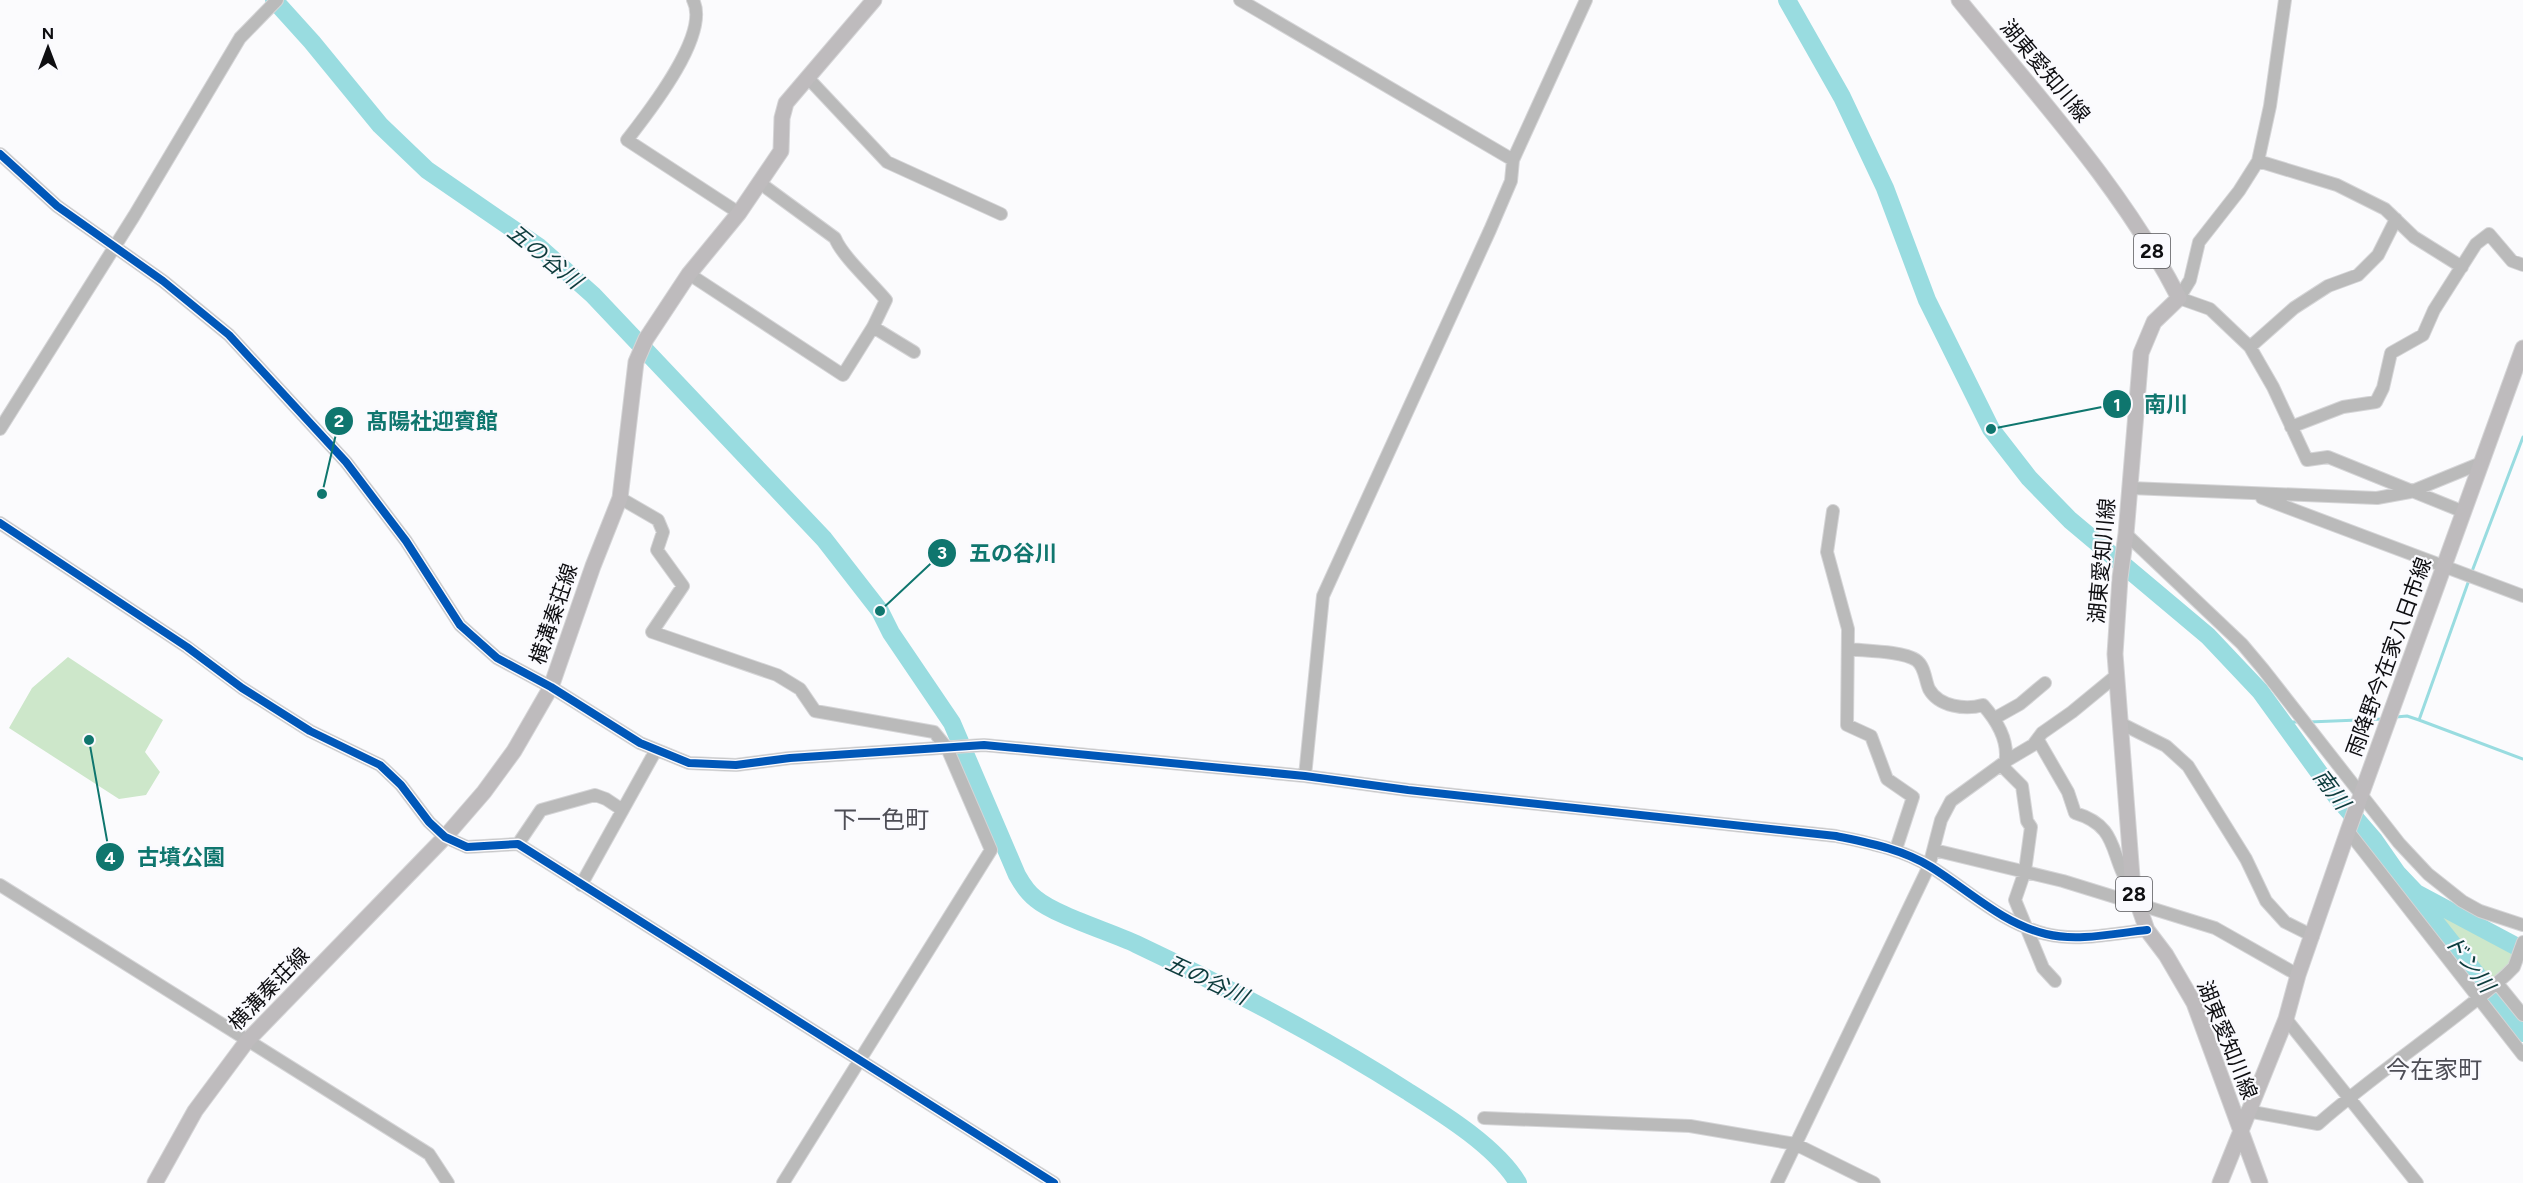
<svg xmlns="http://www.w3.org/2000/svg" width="2523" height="1183" font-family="Figtree,'Noto Sans JP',sans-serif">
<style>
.green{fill:#cde7ca}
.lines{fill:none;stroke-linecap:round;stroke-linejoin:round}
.stream{stroke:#99dce0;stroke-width:3}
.river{stroke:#99dce0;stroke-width:18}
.minor-casing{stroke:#d5d5d7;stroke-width:14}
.major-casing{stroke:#d5d5d7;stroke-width:17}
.minor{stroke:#bababa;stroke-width:12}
.major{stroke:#bebbbd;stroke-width:15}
.cycleway-casing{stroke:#fafafe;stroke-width:11}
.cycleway{stroke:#0057b8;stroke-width:8}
.labels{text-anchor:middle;stroke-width:4.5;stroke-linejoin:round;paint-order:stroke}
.shield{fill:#fafafe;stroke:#555558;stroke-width:1.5}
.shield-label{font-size:20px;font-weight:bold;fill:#0e0e11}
.street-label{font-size:21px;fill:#0e0e11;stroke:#fafafe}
.water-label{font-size:22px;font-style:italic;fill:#0d3c3d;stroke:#fafafe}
.quarter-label{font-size:24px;fill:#4e4e56;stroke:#fafafe}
.leader{fill:none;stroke:#0f766e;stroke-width:2}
.callout-dot{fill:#0f766e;stroke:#fafafe;stroke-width:2}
.mark-label{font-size:18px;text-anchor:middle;font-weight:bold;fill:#fff}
.callout-label{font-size:22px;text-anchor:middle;font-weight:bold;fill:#0f766e;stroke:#fafafe;stroke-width:4.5;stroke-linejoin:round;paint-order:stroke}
</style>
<rect width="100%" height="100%" fill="#fbfbfd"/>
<path class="green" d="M68,657l95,63 -18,32 15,20 -14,23 -27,4 -110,-71 23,-40z
M2427,905l89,46 -2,8 -22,24z"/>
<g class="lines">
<path class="stream" d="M2471,574l52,-137
M2396,717l11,-1 12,4 104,39
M2419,720l50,-140
M2280,722h20
M2309,722l74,-3"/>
<path class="river" d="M274,0l38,42 68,83 47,45 112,77 54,48 231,244 56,72 11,22 61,90 65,152c5,9 11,18 19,24 19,16 74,33 100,45 93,44 184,91 271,147 35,22 90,56 111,92
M1787,0l55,97 43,91 42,112 64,129 38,49 41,42 138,116 52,55 76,105 38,44 23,33 19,20 107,57
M2417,895l8,14 98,124"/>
<g class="minor-casing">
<path id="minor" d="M693,0c18,34 -45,113 -66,140l112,73
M1240,0l273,160
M2285,0l-15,106 -12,55 -19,30 -40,51 -9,38 -11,18 31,11 40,38 23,40 34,73 21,-3 136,55
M808,78l79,84 114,52
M0,154l57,52 106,75 66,54 117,127 60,79 54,84 37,33 54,29 89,56 49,20 47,2 54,-7 194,-13 321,31 103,14 428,46c33,7 66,13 95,31 37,23 72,57 115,67 32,8 70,-1 101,-4
M2258,161l79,24 48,24 29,28 48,30
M760,183l75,55c7,18 37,45 51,62l-13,27
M689,274l154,101 30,-48 41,25
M2250,347l44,-39 34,-22 30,-11 20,-20 18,-36
M2291,427l52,-20 33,-5 7,-14 8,-35 32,-18 11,-25 42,-66 13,-10 23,27 11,4
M0,429l134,-213 106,-178 37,-38
M2130,488l247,10 33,-6 71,-29
M620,498l38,22 5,12 -6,18 26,36 -31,46 125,43 23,14 15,22 119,21 13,16 44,102 -208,333
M2262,498l261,98
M1833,511l-6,41 21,77 -1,96 24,11 16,43 26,18 -17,52
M0,523l187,124 55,41 68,43 70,34 21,20 28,37 16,15 22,10 51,-3 536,339
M2126,534l116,110 21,25 136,174 29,31 34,27 18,10 43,14
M1848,649c18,2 54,2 68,11 9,6 9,20 13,29 10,18 37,21 54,16 15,17 28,40 21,63l18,18 5,35 4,6 -6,44 -10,29 28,68 12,13
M1995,718l25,-14 25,-21
M2120,723l46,23 22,20 58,93 20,42 19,21 28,14
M2038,740l30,52 7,21c47,14 33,45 58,77
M1305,776l18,-180 167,-366 21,-49 2,-21 73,-160
M2348,831l175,224
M518,844l23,-34 54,-15 11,4 15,10
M1934,850l129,31 152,47 83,47
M0,885l429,269 19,29
M581,885l75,-135
M2497,983l26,32
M2286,1019l131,164
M2247,1111l71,13c60,-53 128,-96 188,-149l8,-8 9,-25
M1484,1118l206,8 105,18 79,39
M1777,1183l152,-317 12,-46 10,-19 55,-40 27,-16 9,-12 30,-21 45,-37"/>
</g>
<g class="major-casing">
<path id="major" d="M1959,0c78,96 163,187 220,298l-25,24 -13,31 -15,181 -6,44 -5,76 18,236 14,40 19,25 28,48 66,180
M155,1183l40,-72 52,-70 198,-204 39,-45 30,-41 37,-64 42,-121 27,-68 16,-136 10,-23 43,-65 50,-61 42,-62 1,-33 4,-15 88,-103
M2220,1183l66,-164 12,-44 50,-144 175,-483"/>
</g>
<use href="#minor" class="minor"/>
<use href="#major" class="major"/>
<g class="cycleway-casing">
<path id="cycleway" d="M0,154l57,52 106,75 66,54 117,127 60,79 54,84 37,33 54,29 89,56 49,20 47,2 54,-7 194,-13 321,31 103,14 428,46c33,7 66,13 95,31 37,23 72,57 115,67 32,8 70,-1 101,-4
M0,523l187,124 55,41 68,43 70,34 21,20 28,37 16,15 22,10 51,-3 536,339"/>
</g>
<use href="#cycleway" class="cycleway"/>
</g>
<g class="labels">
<g class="shield">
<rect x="2134" y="234" width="36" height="34" rx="4.5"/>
<rect x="2116" y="877" width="36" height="34" rx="4.5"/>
</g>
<g class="shield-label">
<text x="2152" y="258">28</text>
<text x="2134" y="901">28</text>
</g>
<g class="street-label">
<text transform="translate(2045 71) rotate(50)" y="7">湖東愛知川線</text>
<text transform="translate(2102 561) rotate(-85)" y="7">湖東愛知川線</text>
<text transform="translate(554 614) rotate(-71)" y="7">横溝秦荘線</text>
<text transform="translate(2389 657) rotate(-70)" y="7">雨降野今在家八日市線</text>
<text transform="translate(269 989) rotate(-46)" y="7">横溝秦荘線</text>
<text transform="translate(2227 1040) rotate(68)" y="7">湖東愛知川線</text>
</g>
<g class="water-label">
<text transform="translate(545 256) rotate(39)" y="8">五の谷川</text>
<text transform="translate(2332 789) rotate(53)" y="8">南川</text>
<text transform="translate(2470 963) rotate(53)" y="8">ドン川</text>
<text transform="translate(1207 979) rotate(25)" y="8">五の谷川</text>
</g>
<g class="quarter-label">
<text x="881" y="828">下一色町</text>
<text x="2434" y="1078">今在家町</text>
</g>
</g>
<path class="leader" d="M1991 429L2117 404M322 494L339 421M880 611L942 553M89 740L110 857"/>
<g class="callout-dot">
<circle cx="1991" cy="429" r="6"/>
<circle cx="322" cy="494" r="6"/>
<circle cx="880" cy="611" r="6"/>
<circle cx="89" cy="740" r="6"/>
<circle cx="2117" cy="404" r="15"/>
<circle cx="339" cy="421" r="15"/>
<circle cx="942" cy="553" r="15"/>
<circle cx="110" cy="857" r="15"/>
</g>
<g class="mark-label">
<text x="2117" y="411">1</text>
<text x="339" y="427">2</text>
<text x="942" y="559">3</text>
<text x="110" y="864">4</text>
</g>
<g class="callout-label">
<text x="2166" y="412">南川</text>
<text x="432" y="429">髙陽社迎賓館</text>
<text x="1013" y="561">五の谷川</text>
<text x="181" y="865">古墳公園</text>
</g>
<g transform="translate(48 48)" stroke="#fafafe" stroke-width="4.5" paint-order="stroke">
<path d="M0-4.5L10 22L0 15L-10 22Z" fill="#0e0e11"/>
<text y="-9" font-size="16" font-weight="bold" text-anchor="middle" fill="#0e0e11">N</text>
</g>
</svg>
